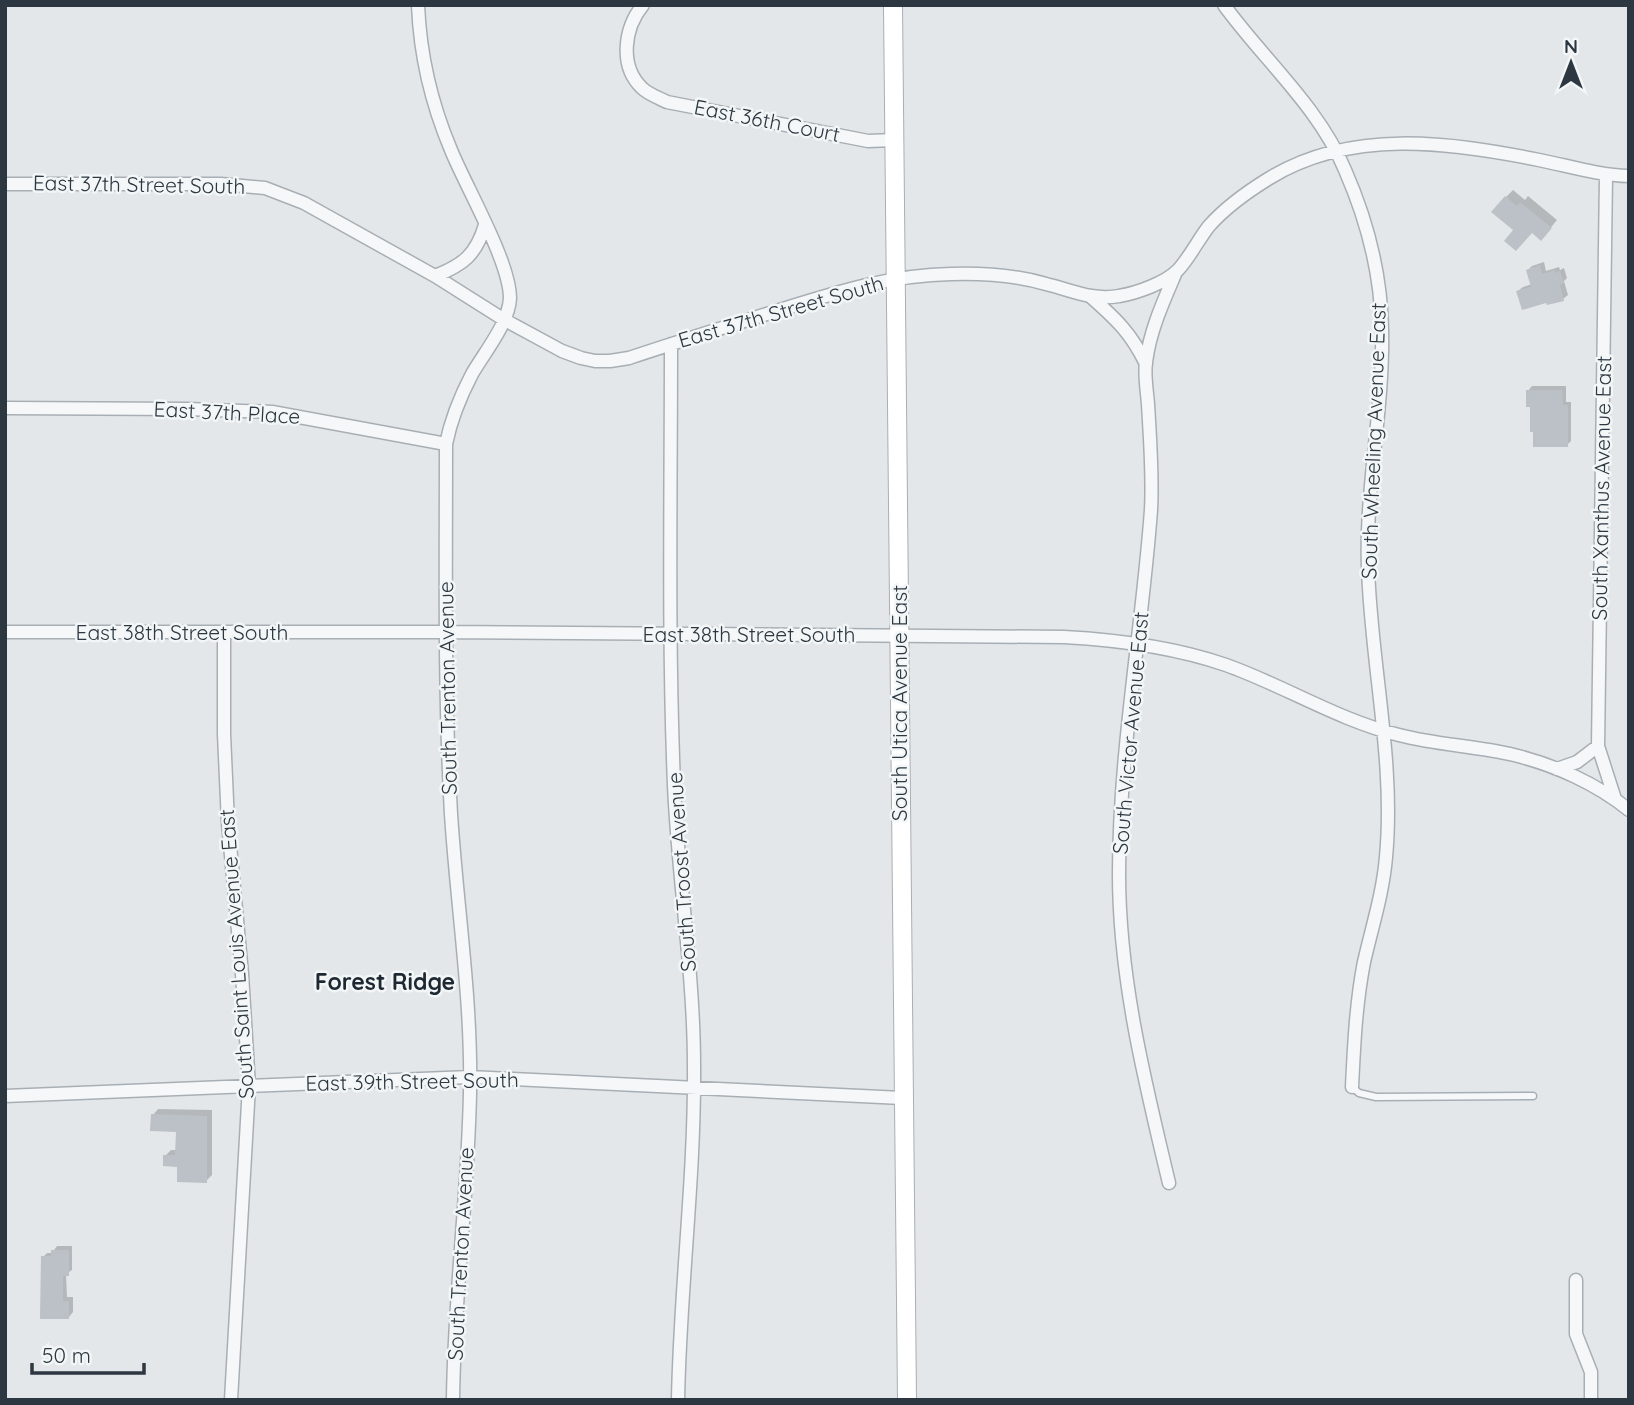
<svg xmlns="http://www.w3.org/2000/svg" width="1634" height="1405" font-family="Quicksand,sans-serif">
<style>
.shadow{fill:#0003}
.building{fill:#bbc1c6}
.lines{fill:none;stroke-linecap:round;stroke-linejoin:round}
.lane-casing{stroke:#a8afb4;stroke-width:9}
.street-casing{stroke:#a8afb4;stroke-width:15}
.secondary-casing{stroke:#a8afb4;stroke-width:20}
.lane{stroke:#f6f7f9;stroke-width:6}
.street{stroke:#f6f7f9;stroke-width:12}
.secondary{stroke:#fff;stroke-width:18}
.labels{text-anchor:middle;stroke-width:5;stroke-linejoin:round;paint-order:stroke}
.street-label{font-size:21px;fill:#2c3741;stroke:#f3f6f7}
.neighbourhood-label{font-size:23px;font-weight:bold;fill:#1e2832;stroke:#f3f6f7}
</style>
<rect width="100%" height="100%" fill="#e3e7ea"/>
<path class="shadow" d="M1513,190l12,10 3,-4 29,24 -9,11 -33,-1 -9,-33z
M1544,262l2,9 13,-4 1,3 4,-2 3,10 -3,3 4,14 -5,4 -45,-8 5,-4 9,-3 -4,-14 4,-4z
M1532,386h34v16h5v39l-4,4 -35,-40 -4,-14z
M158,1109l54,1v65l-6,6 -41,-25 6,-6h6l1,-20 -25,-15z
M57,1246h15v24l-6,4 1,23h6v15l-4,5 -26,-60 4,-4h5z"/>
<path class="building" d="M1505,196l12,10 3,-4 32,26 -11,13 -9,-8 -16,18 -12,-10 9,-11 -22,-18z
M1540,265l2,9 13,-4v3l5,-2 4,12 -4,2 4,16 -17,4 -1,-2 -24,7 -6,-19 15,-4 -5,-17z
M1526,390h36l1,15h5v42h-35v-15h-3v-25h-4z
M151,1114l56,2v67l-30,-1v-15l-14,-1v-11h12l1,-23 -26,-1z
M51,1250h18v26h-6v25h6v18h-29l1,-63h10z"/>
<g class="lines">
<g class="lane-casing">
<path id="lane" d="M1352,1087l7,6 17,4 157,-1"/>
</g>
<g class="street-casing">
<path id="street" d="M418,5c2,49 14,100 33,145 15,37 59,112 59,148 -1,25 -26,55 -38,76 -12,23 -21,45 -26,70 0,123 -2,247 5,370 6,93 21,186 19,279 -2,103 -16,204 -17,307
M643,5c-19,23 -24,61 -1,83 6,6 17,10 25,14l201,39 26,-1
M1224,5c39,54 95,102 121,165 22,50 36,104 37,159 2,79 -17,159 -14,239 3,96 27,193 18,289 -3,36 -14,70 -22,105 -8,41 -10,83 -12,125
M1606,176l-8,570 17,53
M5,184h216l44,4 39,15 131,73 68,43 59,32 19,7 14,3h15l19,-3c48,-16 96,-31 144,-46 58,-18 115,-37 178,-38 32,-1 64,1 95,10 25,6 47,17 73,12 18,-3 46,-13 59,-26 12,-13 20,-30 31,-44 16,-18 38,-34 59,-47 82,-51 181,-37 271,-19 30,6 59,15 90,16
M435,276c28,-11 41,-21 50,-51
M1091,297c25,22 40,36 55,67
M671,344c0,147 -3,294 3,441 4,94 20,187 20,281 1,111 -14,222 -16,334
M5,408l182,1 85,3 174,32
M5,632h441l618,5c55,3 110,10 162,28 59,21 112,55 173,70 38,10 78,11 115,20 41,10 83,29 115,55
M224,633v101l4,89 14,151 7,112 -18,314
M1557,769l20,-7 21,-16
M5,1096l465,-19 432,21
M1169,1183c-24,-101 -50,-204 -50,-309 0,-122 23,-242 32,-364 2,-35 -1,-71 -3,-106 -1,-13 -4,-29 -2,-42 4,-32 18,-62 30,-90
M1576,1280v54l15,38v28"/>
</g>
<g class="secondary-casing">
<path id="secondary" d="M893,5l14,1395"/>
</g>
<use href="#lane" class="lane"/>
<use href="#street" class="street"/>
<use href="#secondary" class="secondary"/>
</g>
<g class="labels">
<g class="street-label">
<text transform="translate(767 121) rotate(11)" y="7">East 36th Court</text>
<text transform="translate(139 185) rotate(1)" y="7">East 37th Street South</text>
<text transform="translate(781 312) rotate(-16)" y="7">East 37th Street South</text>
<text transform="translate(227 413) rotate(3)" y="7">East 37th Place</text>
<text transform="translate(1374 441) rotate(-88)" y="7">South Wheeling Avenue East</text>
<text transform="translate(1602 488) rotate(-89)" y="7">South Xanthus Avenue East</text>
<text x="182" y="640">East 38th Street South</text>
<text x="749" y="642">East 38th Street South</text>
<text transform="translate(448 688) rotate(-91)" y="7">South Trenton Avenue</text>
<text transform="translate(900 703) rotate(-90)" y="7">South Utica Avenue East</text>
<text transform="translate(1131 733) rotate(-85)" y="7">South Victor Avenue East</text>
<text transform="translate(682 872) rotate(-94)" y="7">South Troost Avenue</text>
<text transform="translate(237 954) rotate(-94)" y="7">South Saint Louis Avenue East</text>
<text transform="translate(412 1082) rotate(-1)" y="7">East 39th Street South</text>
<text transform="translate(461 1254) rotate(-87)" y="7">South Trenton Avenue</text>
</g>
<g class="neighbourhood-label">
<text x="385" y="990">Forest Ridge</text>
</g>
</g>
<rect width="1634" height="1405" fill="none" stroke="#2c3741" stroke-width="14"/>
<g transform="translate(1571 63)" stroke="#f3f6f7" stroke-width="5" paint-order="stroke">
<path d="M0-5L12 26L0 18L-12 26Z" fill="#2c3741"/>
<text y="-10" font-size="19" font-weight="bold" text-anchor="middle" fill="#2c3741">N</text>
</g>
<path d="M32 1363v10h112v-10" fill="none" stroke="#2c3741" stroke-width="3.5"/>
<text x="42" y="1363" font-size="21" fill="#2c3741" stroke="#f3f6f7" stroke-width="5" paint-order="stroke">50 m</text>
</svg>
